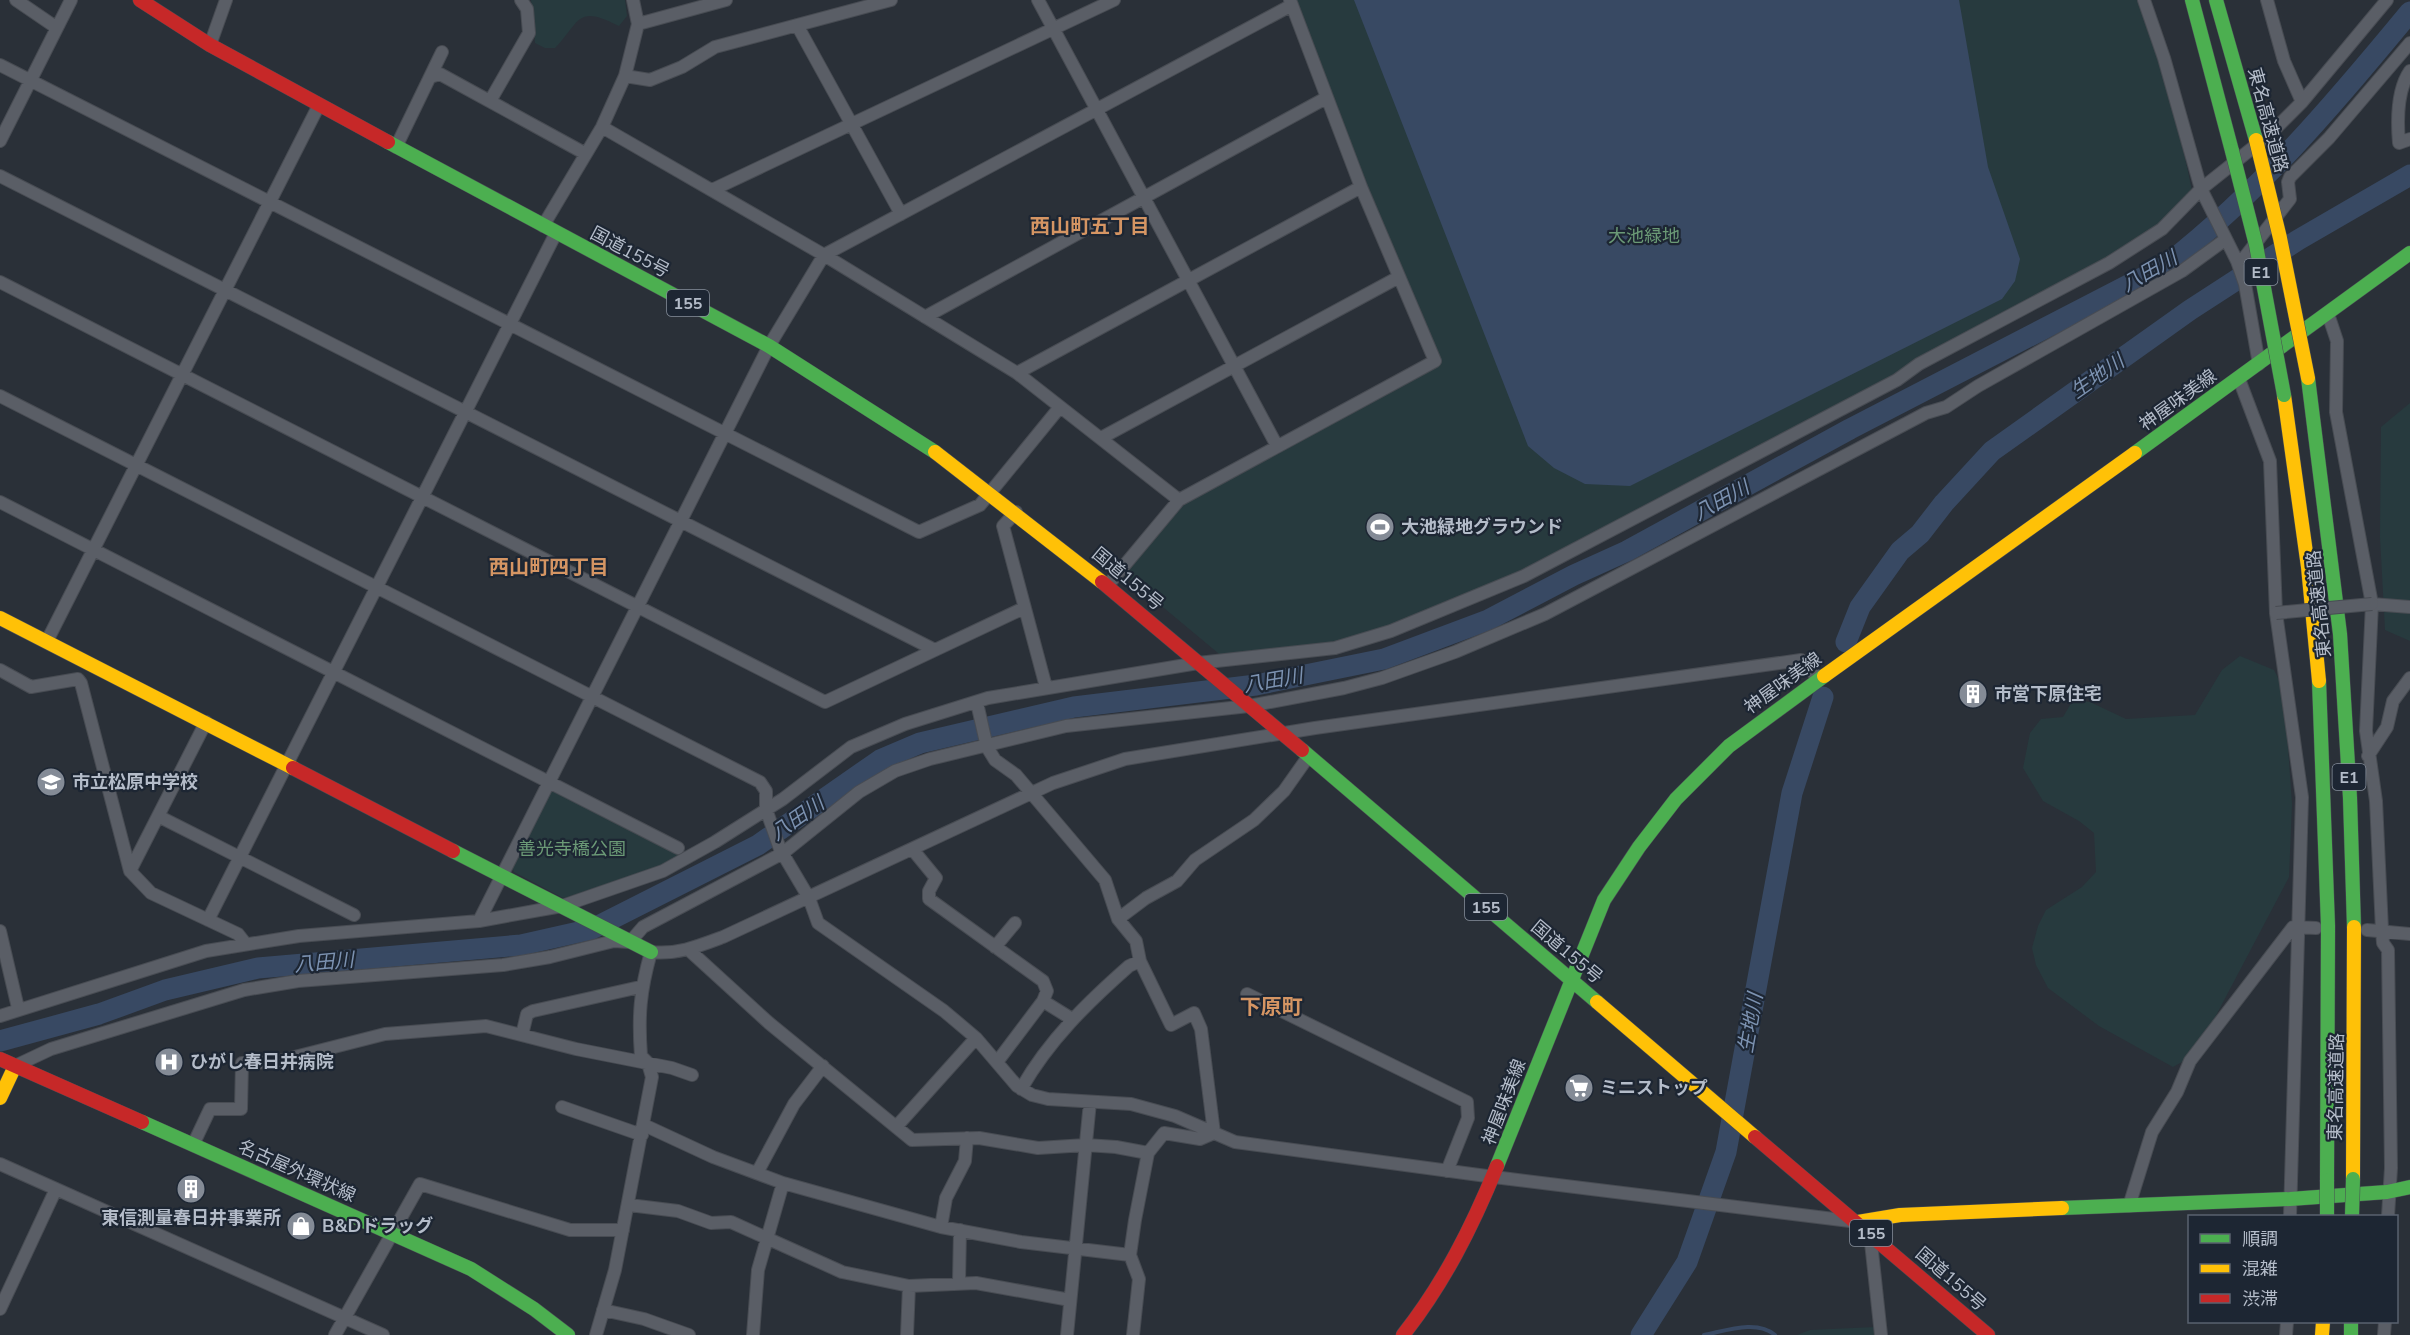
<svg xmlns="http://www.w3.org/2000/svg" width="2410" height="1335" font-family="'Nunito Sans','Noto Sans JP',sans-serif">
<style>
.green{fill:#273a3e}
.water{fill:#384963}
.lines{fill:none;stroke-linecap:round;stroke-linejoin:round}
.stream{stroke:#384963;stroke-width:4}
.river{stroke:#384963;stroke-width:21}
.street-casing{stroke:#484c53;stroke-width:14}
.fast-casing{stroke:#484c53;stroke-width:15}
.slow-casing{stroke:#484c53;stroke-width:15}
.jam-casing{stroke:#484c53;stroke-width:15}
.street{stroke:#5a5e66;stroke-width:12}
.fast{stroke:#4caf50;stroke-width:14}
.slow{stroke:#ffc107;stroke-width:14}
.jam{stroke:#c62828;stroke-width:14}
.street-bridge-casing{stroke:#484c53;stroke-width:14;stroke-linecap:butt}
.fast-bridge-casing{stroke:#474c53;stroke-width:15;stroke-linecap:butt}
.slow-bridge-casing{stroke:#474c53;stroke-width:15;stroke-linecap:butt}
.street-bridge{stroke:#5a5e66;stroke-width:12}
.fast-bridge{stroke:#4caf50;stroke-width:14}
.slow-bridge{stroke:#ffc107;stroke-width:14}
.labels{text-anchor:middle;stroke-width:4.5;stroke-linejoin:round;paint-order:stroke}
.shield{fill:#1d2633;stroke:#878f9c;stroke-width:1.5}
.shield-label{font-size:16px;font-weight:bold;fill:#b4bcc9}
.street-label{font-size:18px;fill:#b4bcc9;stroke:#1d2633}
.park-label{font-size:18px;fill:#6b9a76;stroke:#1d2633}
.poi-label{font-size:18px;font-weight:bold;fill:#b4bcc9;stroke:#1d2633;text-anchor:start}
.neighbourhood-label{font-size:20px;font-weight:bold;fill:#d59563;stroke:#1d2633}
.water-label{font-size:20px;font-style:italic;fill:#7c92b1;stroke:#1d2633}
.quarter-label{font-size:21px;font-weight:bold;fill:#d59563;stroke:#1d2633}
</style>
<rect width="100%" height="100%" fill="#2a3038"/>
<path class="green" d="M531,0h94l2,16 -8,10c-43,-22 -38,-5 -64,22h-10l-10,-5z
M1296,0h843c23,65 41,129 54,196l-33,30 -115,68 -518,276 -137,57 -56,18 -110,13 -102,-85 47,-56 23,-18 249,-135 -107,-260z
M2410,403v238l-25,-11 -5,-93 1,-110z
M2240,656l34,14 10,20 8,114 -3,73 -78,148 -22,33 -16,9 -74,-41 -51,-38 -12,-23 -4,-17 6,-22 8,-16 36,-23 14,-15 -2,-39 -15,-12 -36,-20 -20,-33 7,-35 11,-14 22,-2 10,-17 17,2 36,17 69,-4 27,-45z
M553,787l132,67c-37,22 -80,33 -122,44l-49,-26 -2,-5z
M1875,1327v8h-78l13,-5z"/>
<path class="water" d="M1354,0h605l29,167 32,92 -5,22 -13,18 -372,187 -45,-2 -31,-16 -26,-22z"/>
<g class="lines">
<path class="stream" d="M1704,1335c21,-4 53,-16 71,0"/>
<path class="river" d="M1846,642l14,-35 40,-56 20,-17 24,-31 48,-52 198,-141 108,-70 112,-65
M0,1041l99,-27 66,-24 93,-22 263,-23 71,-16 166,-84 122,-85 40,-17 154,-36 182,-22 128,-26 104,-39 86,-45 53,-24 223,-122 315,-163c94,-73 170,-163 245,-254
M1641,1335l46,-73 39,-110 66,-359 31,-96"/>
<g class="street-casing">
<path id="street" d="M16,0l41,28
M1038,0l239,446
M2144,0l20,58 37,131 36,72 8,23 14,80
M2267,0l17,61 18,41
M638,24l88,-24
M797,25l104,189
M210,45l16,-45
M0,65l919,467 61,-27 80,-98
M2410,71c-13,19 -13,49 -11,72l11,-4
M625,76l25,4 32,-13 33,-20 176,-47
M430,77l10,-3 146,80
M490,101l39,-68 -2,-24 -6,-9
M602,127l222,128 193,118 162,127
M0,141l71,-141
M396,147l46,-95
M0,176l935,474
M712,190l402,-190
M543,226l59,-99 23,-51 13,-52 -5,-24
M2237,261l7,-3 46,-59 -2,-17 2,-5 39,-39 81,-95
M0,282l825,420 199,-94
M2328,314l9,27 -1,71 36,192 -6,127 10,70 6,129 1,13 5,7 3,218 -3,48
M925,317l401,-219
M1017,373l344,-186
M2239,379l31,82 6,152 26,184 -12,419
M0,396l760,386 6,9v18l14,40 29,49 9,25 126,88 32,27 41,48 15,9 16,4 83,5 44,12 60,26 259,35 356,44
M1101,438l298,-161
M0,502l678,346
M1016,512l-13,14 43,161
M1108,585l71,-85 256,-139 -74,-174 -71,-187
M2372,604l38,3
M47,641l272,-536
M0,670l31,17 47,-8 3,4 49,188 21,22 87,41 7,9
M977,703l10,44 8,13 21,15 89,105 13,39 18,22 4,20 31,64 23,-12 7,16 13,104 -14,6 -36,-6 -16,20 -13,67 -5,35 9,24 -6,56
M2368,756l19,-29 6,-26 17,-23
M158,816l196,99
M913,850l23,28 -7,13v8l114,82 4,10 -4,10 -46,61
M130,871l76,-149
M1118,919l28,-21 31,-17 18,-21 59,-40 30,-29 24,-34
M208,920l348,-687
M479,921l83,-15 101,-35 52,-29 68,-43 68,-52 54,-23 83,-26 210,-35 137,-15 56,-17 133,-55 373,-196 22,-16 190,-101 53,-34 39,-40 69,-55 32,-32 85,-102
M2367,930l43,4
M0,931l18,77
M995,947l20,-24
M689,950l80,73 143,117 67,-2 59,10 48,-3 30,2 32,6
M1247,994l220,108 1,16 -21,53
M1043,1001l29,18
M0,1016l206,-65 93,-15 180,-15 290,-575 55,-91 468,-250
M522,1035l5,-21 6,-3 107,-24
M15,1066l36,-17 193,-59 54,-9 205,-16 47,-8 64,-16 16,1 13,-15 140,-74 76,-61 36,-21 35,-12 136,-33 183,-20 95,-18 38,-10 73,-26 90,-38 381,-201 20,-6 32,-21 204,-115 44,-32
M1021,1089c28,-49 66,-86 108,-123l11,-5
M562,1107l80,28
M644,1125l69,32 70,26 158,44 80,15 109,13
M896,1127l80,-89
M193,1145l17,-36h31l1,-46 33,-1 110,-28 101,-8 90,23 96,19 20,7
M0,1164l383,171
M757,1173l37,-69 29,-38
M629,1205l49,6 33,12 20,-1 111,50 67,14 67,-3 94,17
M2129,1206l23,-74 25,-40 13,-31 103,-134 23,1
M941,1227l5,-29 19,-37 2,-23
M1870,1233l11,102
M959,1282l1,-52
M0,1309l56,-120
M603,1310l41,9 45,16
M335,1335l85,-151 150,46h53
M596,1335l19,-65 37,-193 -4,-14 -7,-7c-3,-40 -1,-65 10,-104 26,3 48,-6 72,-15l330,-154 72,-24 190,-31 486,-68 18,19
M753,1335l5,-65 25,-87
M907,1335l2,-49
M1067,1335l23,-233
M2286,1335l1,-13
M2384,1335l1,-13"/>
</g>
<g class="fast-casing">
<path id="fast" d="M2192,0l40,151
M2216,0l40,140
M388,142l381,204 166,106
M2308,378l32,256 10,164 4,129
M2135,453l275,-200
M2319,681l9,245 -1,254
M1302,750l295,252
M453,851l198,101
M142,1122l329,147 63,40 34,26
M1497,1166l107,-266 35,-53 37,-48 53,-53 95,-70
M2062,1208l228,-9 97,-7 23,-5
M2351,1322v13"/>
</g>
<g class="slow-casing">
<path id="slow" d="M2284,395l24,172 11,114
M935,452l167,130
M0,618l293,150
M1824,676l311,-223
M1597,1002l158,135
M0,1098l15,-32
M2353,1179l1,-252
M1858,1222l42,-7 162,-7
M2322,1335l1,-13"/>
</g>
<g class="jam-casing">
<path id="jam" d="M140,0l70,45 178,97
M1102,582l200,168
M293,768l160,83
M0,1059l142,63
M1755,1137l233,198
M1403,1335c41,-52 69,-108 94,-169"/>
</g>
<use href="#street" class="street"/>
<use href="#fast" class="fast"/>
<use href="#slow" class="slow"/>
<use href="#jam" class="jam"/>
<g class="street-bridge-casing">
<path id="street-bridge" d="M2276,613l96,-9"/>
</g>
<g class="fast-bridge-casing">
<path id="fast-bridge" d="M2232,151l24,94 28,150
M2327,1180v36
M2352,1216l1,-37"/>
</g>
<g class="slow-bridge-casing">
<path id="slow-bridge" d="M2256,140l24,98 28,140"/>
</g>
<use href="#street-bridge" class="street-bridge"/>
<use href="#fast-bridge" class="fast-bridge"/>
<use href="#slow-bridge" class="slow-bridge"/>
</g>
<defs>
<g id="stadium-disc" transform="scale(1.5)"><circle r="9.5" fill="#848b96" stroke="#1d2633"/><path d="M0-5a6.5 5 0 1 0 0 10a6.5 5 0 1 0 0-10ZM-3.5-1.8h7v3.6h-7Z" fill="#fff"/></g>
<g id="building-disc" transform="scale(1.5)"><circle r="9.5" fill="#848b96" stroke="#1d2633"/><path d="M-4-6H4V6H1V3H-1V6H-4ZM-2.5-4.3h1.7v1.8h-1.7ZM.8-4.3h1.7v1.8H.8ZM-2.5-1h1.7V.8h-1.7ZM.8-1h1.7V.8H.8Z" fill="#fff"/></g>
<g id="school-disc" transform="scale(1.5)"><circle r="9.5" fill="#848b96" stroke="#1d2633"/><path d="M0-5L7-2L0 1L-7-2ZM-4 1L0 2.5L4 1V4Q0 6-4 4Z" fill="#fff"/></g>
<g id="hospital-disc" transform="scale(1.5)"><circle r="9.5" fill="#848b96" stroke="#1d2633"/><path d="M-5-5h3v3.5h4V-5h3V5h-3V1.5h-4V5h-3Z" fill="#fff"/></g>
<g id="supermarket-disc" transform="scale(1.5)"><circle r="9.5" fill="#848b96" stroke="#1d2633"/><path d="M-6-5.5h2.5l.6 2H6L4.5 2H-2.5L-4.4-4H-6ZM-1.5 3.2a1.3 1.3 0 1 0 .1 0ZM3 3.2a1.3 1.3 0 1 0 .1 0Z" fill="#fff"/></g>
<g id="shop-disc" transform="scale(1.5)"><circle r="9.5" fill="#848b96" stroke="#1d2633"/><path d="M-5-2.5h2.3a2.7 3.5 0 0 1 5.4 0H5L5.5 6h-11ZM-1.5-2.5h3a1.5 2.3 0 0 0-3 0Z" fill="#fff"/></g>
</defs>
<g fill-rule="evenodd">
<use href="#stadium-disc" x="1380" y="527"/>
<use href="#building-disc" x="1973" y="694"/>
<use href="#school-disc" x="51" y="782"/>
<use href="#hospital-disc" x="169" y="1062"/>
<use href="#supermarket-disc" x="1579" y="1088"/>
<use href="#building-disc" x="191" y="1189"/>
<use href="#shop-disc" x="301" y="1226"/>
</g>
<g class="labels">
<g class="shield">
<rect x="2244.5" y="259" width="33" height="26" rx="4.5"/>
<rect x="667" y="290" width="42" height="26" rx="4.5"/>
<rect x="2332.5" y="764" width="33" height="26" rx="4.5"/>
<rect x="1465" y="894" width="42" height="26" rx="4.5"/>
<rect x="1850" y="1220" width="42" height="26" rx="4.5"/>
</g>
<g class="shield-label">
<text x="2261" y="278">E1</text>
<text x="688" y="309">155</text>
<text x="2349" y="783">E1</text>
<text x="1486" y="913">155</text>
<text x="1871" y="1239">155</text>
</g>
<g class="street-label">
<text transform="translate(2268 120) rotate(75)" y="6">東名高速道路</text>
<text transform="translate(630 252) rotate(28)" y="6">国道155号</text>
<text transform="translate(2178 400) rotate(-36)" y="6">神屋味美線</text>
<text transform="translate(1128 579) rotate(40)" y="6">国道155号</text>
<text transform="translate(2319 604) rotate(-96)" y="6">東名高速道路</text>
<text transform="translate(1783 683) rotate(-36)" y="6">神屋味美線</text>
<text transform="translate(1567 952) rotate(40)" y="6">国道155号</text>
<text transform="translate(2336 1087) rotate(-89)" y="6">東名高速道路</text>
<text transform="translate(1504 1102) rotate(-69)" y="6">神屋味美線</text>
<text transform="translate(297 1171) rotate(24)" y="6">名古屋外環状線</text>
<text transform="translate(1951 1279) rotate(41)" y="6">国道155号</text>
</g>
<g class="park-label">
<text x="1644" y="242">大池緑地</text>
<text x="572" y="855">善光寺橋公園</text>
</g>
<g class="poi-label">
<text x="1401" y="533">大池緑地グラウンド</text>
<text x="1994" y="700">市営下原住宅</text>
<text x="72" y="788">市立松原中学校</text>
<text x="190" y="1068">ひがし春日井病院</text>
<text x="1600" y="1094">ミニストップ</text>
<text x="191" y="1224" text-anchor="middle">東信測量春日井事業所</text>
<text x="322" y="1232">B&amp;Dドラッグ</text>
</g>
<g class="neighbourhood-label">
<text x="1090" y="233">西山町五丁目</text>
<text x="549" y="574">西山町四丁目</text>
</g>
<g class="water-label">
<text transform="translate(2149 271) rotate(-30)" y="7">八田川</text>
<text transform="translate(2097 376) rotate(-35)" y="7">生地川</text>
<text transform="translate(1721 500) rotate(-29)" y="7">八田川</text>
<text transform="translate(1273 680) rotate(-10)" y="7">八田川</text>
<text transform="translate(797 818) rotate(-35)" y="7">八田川</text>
<text transform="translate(324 962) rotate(-5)" y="7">八田川</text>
<text transform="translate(1750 1023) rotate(-80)" y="7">生地川</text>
</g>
<g class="quarter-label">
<text x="1271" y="1014">下原町</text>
</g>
</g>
<rect x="2188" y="1215" width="210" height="108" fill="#1d2633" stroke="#59626f" stroke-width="1.5"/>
<rect x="2200" y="1234" width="30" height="9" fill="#4caf50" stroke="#59626f" stroke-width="1.5"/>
<text x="2242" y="1245" font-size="18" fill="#b4bcc9">順調</text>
<rect x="2200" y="1264" width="30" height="9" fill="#ffc107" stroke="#59626f" stroke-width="1.5"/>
<text x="2242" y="1275" font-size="18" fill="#b4bcc9">混雑</text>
<rect x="2200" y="1294" width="30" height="9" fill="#c62828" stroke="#59626f" stroke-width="1.5"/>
<text x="2242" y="1305" font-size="18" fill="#b4bcc9">渋滞</text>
</svg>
